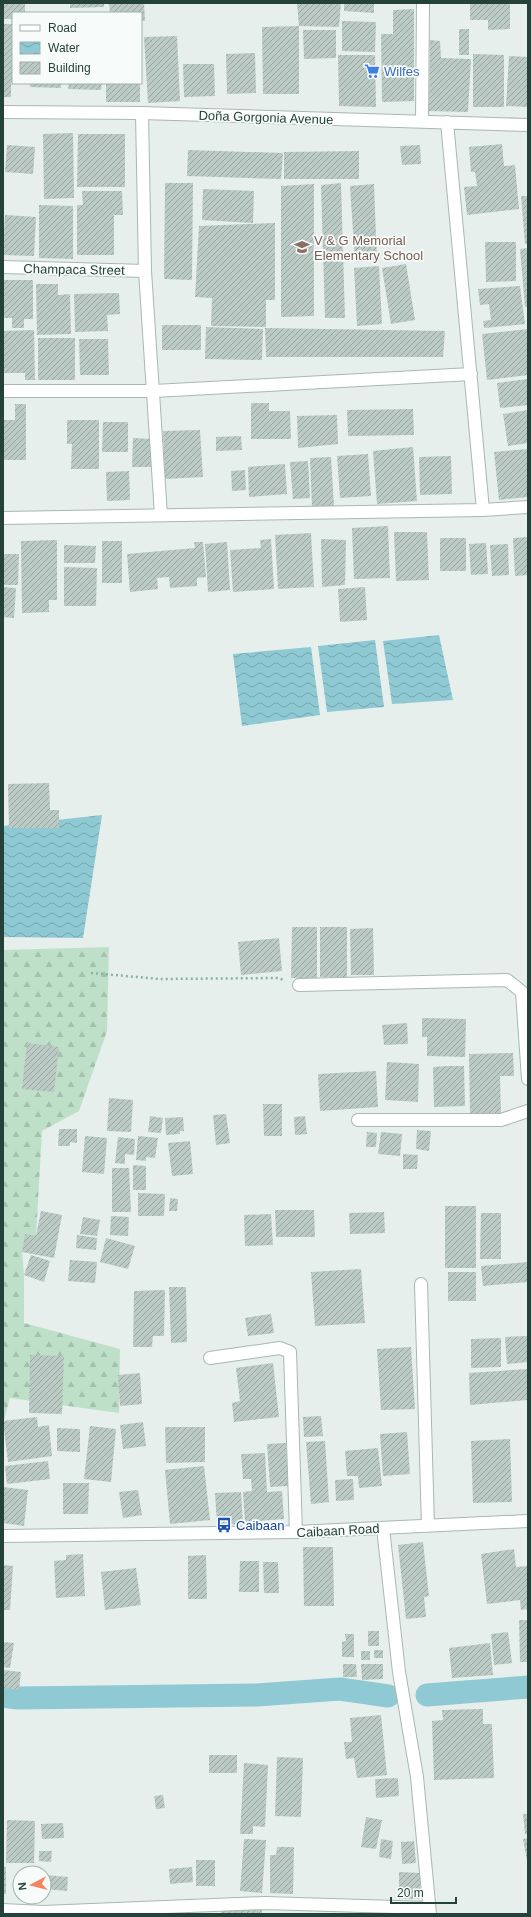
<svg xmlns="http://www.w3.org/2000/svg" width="531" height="1917" font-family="Arial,sans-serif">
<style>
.forest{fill:url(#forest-firs)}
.water{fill:url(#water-waves)}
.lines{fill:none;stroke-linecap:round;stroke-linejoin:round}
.canal{stroke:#8ec9d4;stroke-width:23}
.building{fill:url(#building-hatch)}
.minor-casing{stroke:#a8b8b2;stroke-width:14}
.path{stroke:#86b3a5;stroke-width:2.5;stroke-dasharray:2 3;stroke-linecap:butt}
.minor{stroke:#fff;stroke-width:12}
.labels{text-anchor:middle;stroke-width:3.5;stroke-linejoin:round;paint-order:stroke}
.shop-label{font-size:13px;fill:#366cbe;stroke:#f7fbf9;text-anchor:start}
.street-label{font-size:13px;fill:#24423a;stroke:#f7fbf9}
.education-label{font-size:13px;fill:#785e54;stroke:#f7fbf9;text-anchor:start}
.transit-label{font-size:13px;fill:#164399;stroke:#f7fbf9;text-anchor:start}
</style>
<defs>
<pattern id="forest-firs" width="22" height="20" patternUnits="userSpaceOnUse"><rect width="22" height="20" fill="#bfe0c8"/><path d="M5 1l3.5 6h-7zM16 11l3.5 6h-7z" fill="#a4c1ad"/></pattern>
<pattern id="water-waves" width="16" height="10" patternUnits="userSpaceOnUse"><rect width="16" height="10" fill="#8ec9d4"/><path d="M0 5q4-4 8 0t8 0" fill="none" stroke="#74a5ad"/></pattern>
<pattern id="building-hatch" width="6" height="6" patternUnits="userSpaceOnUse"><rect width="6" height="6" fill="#bbcac4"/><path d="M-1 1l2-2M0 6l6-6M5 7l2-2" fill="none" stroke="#98a6a0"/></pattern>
</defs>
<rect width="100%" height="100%" fill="#e6efeb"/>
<path class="forest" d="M109,947l-2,84 -28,80 -37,20 -6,105 -14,16 2,23v48l96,26 -1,64 -109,-15 -7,26v-474z"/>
<path class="water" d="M439,635l14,65 -61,4 -9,-63z
M375,640l9,67 -57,5 -9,-66z
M311,647l9,68 -78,11 -9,-72z
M102,815l-19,123 -80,-1v-111z"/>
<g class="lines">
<path class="canal" d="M427,1695l101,-8
M3,1696l15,2 239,-3 83,-6 48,7"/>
</g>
<path class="building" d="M3,3h22v10h-12v6h-10z
M70,3h34v4l-34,1z
M109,3h35l1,18h-4v-8h-31z
M297,3h44l-2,24 -40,-1z
M344,3h30v10l-30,-2z
M470,3h40v26l-22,1v-10h-18z
M414,9v92l-32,1 -1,-68h12v-24z
M342,21l34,1 -1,30 -33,-1z
M3,24h10v59h-2v14h-8z
M299,26v68h-36l-1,-67z
M459,29h10v26h-10z
M303,30h33v28l-32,1z
M177,36l3,65 -32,2 -4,-66z
M430,40l10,1 1,17 30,1 -3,53 -39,-1z
M255,53l1,40 -29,1 -1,-40z
M473,54l31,1v52h-31z
M338,55h37l1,52 -37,-1z
M509,56l19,1v50l-22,-1z
M183,64h31l1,32 -31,1z
M30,83h31v5l-31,-1z
M69,83h33l-1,7 -33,-1z
M106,83h34v19h-34z
M73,133l1,65 -30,1 -1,-65z
M78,134h47v53h-48z
M502,144l2,22 11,-1 4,44 -52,6 -3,-28 13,-1 -2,-14h-4l-2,-25z
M7,145l28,2 -2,27 -28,-2z
M420,145l1,19 -19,1 -2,-19z
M188,150l95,3 -2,26 -94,-3z
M359,151v28h-75v-27z
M165,183h28l-1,97 -28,-1z
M341,183l4,135h-20l-4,-133z
M314,184v132l-33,1v-131z
M374,184l3,77 -22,1 -5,-76z
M203,189l51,2 -1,32 -51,-3z
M82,191h40l1,24h-9v40h-37v-50h6z
M521,196h7v48h-3z
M39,205l34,1v53l-34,-1z
M5,215l31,2 -2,39 -31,-1z
M275,223v77h-9v27l-55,-1 1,-28 -17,-1 4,-71z
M485,242h31v39l-30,1z
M528,248v59h-3l-5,-58z
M406,264l9,56 -24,4 -9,-56z
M379,266l3,58 -25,2 -3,-58z
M3,280h30v39h-9v9h-12v-10h-9z
M36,284h22v11l12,-1 1,40 -34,1z
M520,286l5,38 -41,4 -1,-7 8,-1 -2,-16 -9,1 -2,-16z
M119,293l1,21 -13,1 1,16 -33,1 -1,-38z
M162,325h39v25h-39z
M206,327l57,2 -1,31 -57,-1z
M265,328l180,3 -2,26h-177z
M528,329v46l-41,5 -5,-46z
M34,330l1,50h-10v-7h-22v-42z
M38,338h37v42h-37z
M79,339h29l1,36h-29z
M528,379v26l-28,3 -3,-25z
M251,403h18v8h21l1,28h-40z
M15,404h11v56h-23v-40h12z
M413,409l1,26 -66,1 -1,-26z
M528,410v33l-20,3 -5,-32z
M337,415l1,29 -40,4 -1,-32z
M67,420h32v49h-28l1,-25h-5z
M103,422h25v30h-26z
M200,430l3,47 -38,2 -2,-48z
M241,436l1,14 -26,1v-14z
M133,438l19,1 -1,28h-19z
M413,447l4,54 -40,3 -4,-53z
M528,449v48l-29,3 -5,-48z
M368,454l3,42 -31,2 -3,-42z
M451,456l1,38 -32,1 -1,-38z
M331,457l3,49 -22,1 -2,-49z
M308,461l2,37 -17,1 -3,-37z
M285,464l2,30 -38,3 -1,-30z
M245,470l1,20 -14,1 -1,-20z
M129,471l1,29 -23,1 -1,-29z
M388,526l2,52 -36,1 -2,-51z
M394,532h33l2,48 -33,1z
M311,533l3,54 -36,2 -3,-54z
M528,537v38l-13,1 -2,-38z
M440,538h26v33h-26z
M271,539l3,50 -41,3 -3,-42 31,-2 -1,-8z
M321,539l25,1 -1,45 -23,2z
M57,540v60h-8v12l-27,1 -1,-72z
M102,541h20v42h-20z
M194,542h9l3,35 -9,1v8l-27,2 -1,-11 -12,1 1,11 -28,3 -3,-38 68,-6z
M227,542l3,48 -22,2 -3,-48z
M486,543l2,31 -17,1 -2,-31z
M508,544l1,31 -17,1 -2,-31z
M64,545l32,1 -1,17h-31z
M3,554h16l-1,31h-15z
M64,567l33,1 -1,38h-32z
M3,587l13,1 -2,30 -11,-1z
M365,587l2,33 -27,2 -2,-33z
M49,783l1,27h9v18h-50l-1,-44z
M292,927h25v51h-26z
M320,927h27v50h-27z
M373,928l1,47h-23l-1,-46z
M279,938l3,33 -41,4 -3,-33z
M422,1018l44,1 -1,38 -38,-1v-19h-5z
M407,1023l1,21 -24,1 -2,-20z
M27,1043l32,4 -5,45 -32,-3z
M513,1053l1,23h-14l1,38 -31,1 -1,-61z
M387,1062l32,2 -1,38 -33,-2z
M447,1066h17l1,40 -31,1 -1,-40z
M376,1071l2,36 -58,4 -2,-37z
M109,1098l24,2 -2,32 -24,-1z
M263,1104h19v32h-18z
M226,1114l4,29 -14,2 -3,-30z
M150,1116l13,2 -2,15 -13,-1z
M305,1116l2,18 -12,1 -1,-18z
M183,1117l1,14h-4v3l-14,1 -1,-17z
M59,1129h18v14l-7,-1v4h-12z
M417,1130l14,1 -2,20 -13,-2z
M367,1132l10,1 -1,14h-10z
M381,1132l21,2 -2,22 -22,-2z
M85,1136l22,2 -3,36 -22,-2z
M138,1136l20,2 -3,20 -9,-1v4l-10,-1z
M118,1137l17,2 -1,16 -9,-1v10l-10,-1z
M190,1141l3,33 -21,2 -4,-33z
M403,1154l15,1 -1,14h-14z
M133,1165l13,1v24h-13z
M112,1168h17l2,44h-19z
M138,1193l27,1 -1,22h-26z
M170,1198l8,1 -1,12h-8z
M445,1206h31v62h-31z
M275,1210h39l1,27h-39z
M41,1211l21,4 -8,43 -32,-6 3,-18 11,2z
M384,1212l1,21 -35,1 -1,-21z
M481,1213h20v46h-21z
M271,1214l2,31 -28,1 -1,-31z
M111,1216l18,1 -1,19 -18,-1z
M83,1217l17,3 -3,16 -17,-2z
M77,1235l20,3 -1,12 -20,-2z
M106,1238l29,8 -7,23 -28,-7z
M31,1255l19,6 -6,21 -20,-7z
M70,1260l27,2 -2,21 -27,-2z
M528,1262v20l-45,4 -2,-20z
M361,1269l4,54 -50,3 -4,-54z
M448,1272h28v29h-28z
M169,1287h17l1,55 -16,1z
M165,1290l-1,46h-11l-1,11h-19l1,-56z
M271,1314l3,19 -26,3 -3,-18z
M528,1336v26l-21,2 -2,-27z
M501,1338v29l-30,1v-29z
M411,1347l4,62 -34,1 -4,-61z
M30,1355l34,1 -2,58 -33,-1z
M273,1363l6,54 -45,5 -2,-19 8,-2 -4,-33z
M528,1369v31l-58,5 -1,-32z
M140,1373l2,31 -22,2 -2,-31z
M321,1416l2,20 -19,1 -1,-20z
M37,1417l1,10 11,-2 3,31 -44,6 -5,-41z
M143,1422l3,24 -23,3 -3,-24z
M90,1426l26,3 -5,53 -27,-3z
M165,1427h40v35l-39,1z
M57,1428l23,1v23l-23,-1z
M407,1432l3,42 -27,2 -3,-42z
M510,1439l2,63 -39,1 -2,-62z
M325,1441l4,61 -18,2 -5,-62z
M286,1443l2,43 -18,1 -3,-43z
M378,1448l4,38 -23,2 -1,-12h-11l-2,-25z
M265,1453l2,39 15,-1 2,28 -39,3 -2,-30 9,-1 -1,-12h-8l-2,-25z
M48,1461l2,18 -43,5 -2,-18z
M204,1466l6,54 -40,4 -5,-54z
M353,1479l1,21 -18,1 -1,-21z
M63,1483h26l-1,31h-25z
M3,1487l25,3 -4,36 -21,-3z
M138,1490l4,25 -19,3 -4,-26z
M241,1492l2,32 -26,1 -2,-32z
M423,1542l6,54 -5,1 2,20 -20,2 -8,-74z
M303,1547h30l1,59h-30z
M514,1549l2,18 12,-1v43l-7,1 -1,-10 -33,4 -6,-50z
M83,1554l2,42 -29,2 -2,-37 12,-1v-5z
M206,1555l1,44h-19v-43z
M240,1561h19v31h-20z
M263,1562h15l1,31h-15z
M3,1565l10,1 -3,44h-7z
M136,1568l5,37 -36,5 -4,-38z
M519,1620h9v42h-8z
M368,1631h11v15h-11z
M508,1632l4,31 -18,2 -3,-31z
M345,1634h9v23h-12v-15l4,-1z
M3,1642l11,1 -4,25 -7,-1z
M490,1643l3,32 -41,3 -3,-30z
M374,1650h9v8h-9z
M361,1651h9v9h-9z
M343,1664h13l1,13h-14z
M361,1664h22v15l-21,1z
M3,1670l18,2 -2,18 -16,-2z
M483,1709v15h9l2,54 -60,2 -2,-59 11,-1 -1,-10z
M381,1715l6,60 -30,3 -3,-20 -8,1 -2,-17h8l-2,-24z
M209,1755h28v18h-28z
M277,1757l26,1 -2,59 -26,-1z
M244,1763l24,2 -3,62 -12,-1v8h-13z
M398,1778l1,18 -23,2 -1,-19z
M163,1795l2,13 -9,1 -2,-13z
M523,1814h5v20h-3z
M366,1817l16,3 -6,29 -15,-2z
M7,1820l28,1 -1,42h-28z
M63,1823l1,15 -22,1 -1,-15z
M528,1838v22l-1,1 -4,-22z
M244,1839l22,1 -4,53 -22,-2z
M381,1839l12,2 -2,18 -12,-2z
M414,1841l2,22 -14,1 -1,-22z
M277,1847h17l-1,47 -23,-1v-38h6z
M39,1851h13l-1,11 -12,-1z
M196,1860h19v26h-19z
M3,1867h3v27h-3z
M192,1867l1,15 -23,2 -1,-15z
M399,1872l21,1v26h-21z
M44,1875l24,2 -1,14 -23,-2z
M221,1908l41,2v4h-41z"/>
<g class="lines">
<g class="minor-casing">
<path id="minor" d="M3,112l139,1 386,12
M142,113l3,158 16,244
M422,121l1,-118
M447,122l36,388
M3,267l142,4
M3,391h151l317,-17
M3,518l480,-8 45,-3
M299,985l208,-5 15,12 6,87
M358,1120h143l27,-9
M421,1284l7,242
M210,1358l70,-10 10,4 6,180
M383,1528l16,144 18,105 13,137
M3,1536l293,-4 232,-11
M3,1910l40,2 222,-9 164,5"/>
</g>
<path class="path" d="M91,973l69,6 117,-1 7,2"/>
<use href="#minor" class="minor"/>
</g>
<defs>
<g id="supermarket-bare" transform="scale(1.2)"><path d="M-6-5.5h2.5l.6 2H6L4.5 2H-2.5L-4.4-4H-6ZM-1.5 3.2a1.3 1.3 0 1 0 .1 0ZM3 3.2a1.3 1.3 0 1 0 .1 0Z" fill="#3f7fe0" stroke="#f7fbf9" stroke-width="2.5" paint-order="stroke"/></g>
<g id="school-bare" transform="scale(1.2)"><path d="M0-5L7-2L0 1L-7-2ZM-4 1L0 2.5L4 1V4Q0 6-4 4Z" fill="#8d6e63" stroke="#f7fbf9" stroke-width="2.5" paint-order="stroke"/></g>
<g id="bus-bare" transform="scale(1.2)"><path d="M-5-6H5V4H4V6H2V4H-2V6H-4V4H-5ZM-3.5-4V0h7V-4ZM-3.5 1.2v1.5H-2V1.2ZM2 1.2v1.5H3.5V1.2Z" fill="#1a4fb4" stroke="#f7fbf9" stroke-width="2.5" paint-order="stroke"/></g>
</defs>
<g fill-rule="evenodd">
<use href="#supermarket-bare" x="372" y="71"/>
<use href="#school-bare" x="302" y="247"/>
<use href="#bus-bare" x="224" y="1525"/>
</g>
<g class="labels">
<g class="shop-label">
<text x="384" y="76">Wilfes</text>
</g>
<g class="street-label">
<text transform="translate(266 117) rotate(2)" y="5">Doña Gorgonia Avenue</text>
<text transform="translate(74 269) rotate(1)" y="5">Champaca Street</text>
<text transform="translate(338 1530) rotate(-3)" y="5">Caibaan Road</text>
</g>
<g class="education-label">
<text x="314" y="245">V &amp; G Memorial<tspan x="314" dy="15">Elementary School</tspan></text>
</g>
<g class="transit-label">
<text x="236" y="1530">Caibaan</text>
</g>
</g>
<rect width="531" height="1917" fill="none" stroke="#24423a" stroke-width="8"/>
<rect x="12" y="12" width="130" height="72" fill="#f7fbf9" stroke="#a3b1ad"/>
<rect x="20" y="25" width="20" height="6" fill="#ffffff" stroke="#a3b1ad"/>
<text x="48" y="32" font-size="12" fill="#24423a">Road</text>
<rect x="20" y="42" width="20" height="12" fill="url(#water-waves)" stroke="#a3b1ad"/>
<text x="48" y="52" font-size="12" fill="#24423a">Water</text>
<rect x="20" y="62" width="20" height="12" fill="url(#building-hatch)" stroke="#a3b1ad"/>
<text x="48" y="72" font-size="12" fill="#24423a">Building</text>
<g transform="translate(32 1885) rotate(263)"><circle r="19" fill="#f7fbf9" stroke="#a3b1ad"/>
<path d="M0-3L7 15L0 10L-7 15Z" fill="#f4845f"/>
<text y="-6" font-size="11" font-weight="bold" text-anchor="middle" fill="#24423a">N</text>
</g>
<path d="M391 1897v6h65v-6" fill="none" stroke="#24423a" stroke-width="2"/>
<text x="397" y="1897" font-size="12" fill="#24423a" stroke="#f7fbf9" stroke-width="3" paint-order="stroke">20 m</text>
</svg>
